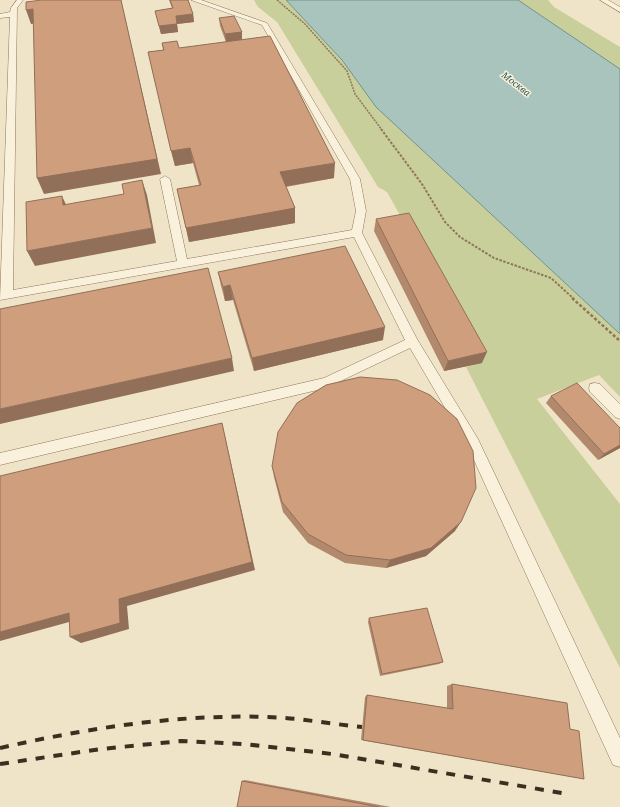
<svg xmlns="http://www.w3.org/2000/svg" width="620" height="807" font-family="'Noto Serif',serif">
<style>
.green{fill:#c9cf9b}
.water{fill:#a9c4bc;stroke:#6f938a}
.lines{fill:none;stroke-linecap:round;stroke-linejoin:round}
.lane-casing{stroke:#8d765c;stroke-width:1}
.path-far2{stroke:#8d765c;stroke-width:1.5;stroke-dasharray:2 1;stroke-linecap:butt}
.path-far1{stroke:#8d765c;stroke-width:2;stroke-dasharray:2.5 1.5;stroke-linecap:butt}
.path{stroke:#8d765c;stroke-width:2.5;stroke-dasharray:3 2;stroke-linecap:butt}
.lane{fill:#faf1dc;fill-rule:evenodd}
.rail{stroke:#3d2e20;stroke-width:4;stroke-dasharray:9 9;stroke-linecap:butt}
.wall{fill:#b2896c}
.shaded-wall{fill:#916f58}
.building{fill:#cf9f7d;stroke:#916f58}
.labels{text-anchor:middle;stroke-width:3;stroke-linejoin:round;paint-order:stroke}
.far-water-label{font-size:9px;font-style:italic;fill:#2f5d5a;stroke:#f7eed8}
</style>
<rect width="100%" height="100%" fill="#f0e4c8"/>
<path class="green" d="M254,0h32l56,60 34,47 244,227v63l-21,-22 -62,24 83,105v164l-154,-301 16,-5 -95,-170 -9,-5 -101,-165 -19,-15z
M518,0h30l6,7 66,40v22z"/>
<path class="water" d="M286,0h232l102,69v265l-244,-227 -34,-47z"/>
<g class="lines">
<g class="lane-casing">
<path id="lane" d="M17,0h6l-6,8 -4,282 164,-29 -17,-82 5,-3 5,3 17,80 165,-29 4,-19 -6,-32 -88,-154 -71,-25h10l66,23 93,156 6,32 -4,22 55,106 61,100 142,299v29l-7,-2 -145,-318 -58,-99 -84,40 -326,77v-12l324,-75 81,-38 -51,-103 -354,63 10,-283 -10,1v-4l10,-2 1,-4z
M600,0h8l12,7v5z
M595,383l5,1 20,20v15l-5,-2 -25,-25 -1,-4 1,-4z"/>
</g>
<path class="path-far2" d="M277,0l28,24 42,47 8,23 27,36"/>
<path class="path-far1" d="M381,129l41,55 23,38 15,15 34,21 57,20 23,21"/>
<path class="path" d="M572,298l48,43"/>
<use href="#lane" class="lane"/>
<path class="rail" d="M0,748c88,-20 178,-34 268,-31 32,1 63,7 94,10
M0,764l101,-15 80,-8 63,3 88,10 236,40"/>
</g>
<path class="wall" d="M169,0h19l5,14 1,8 -17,2 1,8 -17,2 -6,-23 17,-3z
M219,18l23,14v8l92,138 -48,9 9,21v15l-106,19 -12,-53 22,-4 -6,-22 -18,3 -27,-114 15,-2 -1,-7 17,5 47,-6 -6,-16z
M376,219l106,144 -38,8 -70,-140z
M218,272l165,68 -129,31 -21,-71 -8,1 -4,-15z
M551,396l69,32v20l-22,12 -52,-57z
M272,466l183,65 -29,25 -40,12 -41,-5 -37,-20 -25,-31 -9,-35z
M369,618l74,44 -4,2 -59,12 -12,-54z
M452,684l118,45 14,50 -11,-2 -212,-37 4,-43 2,-2 80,13v-22z
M245,780l146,27h-154l5,-26z"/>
<path class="shaded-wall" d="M121,0l40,174 -117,20 -7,-16z
M33,9l5,14 -7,1 -5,-14z
M193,14l1,8 -17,2 1,8 -17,2 -2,-8 17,-10z
M242,32v8l-16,2 -1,-8z
M190,148l3,15 -18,3 -4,-15z
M335,163l-1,15 -53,9 -1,-15z
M142,180l5,15 9,48 -121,23 -8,-15 125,-23z
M62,196l7,15 -6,-6z
M295,208v15l-106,19 -3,-14z
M230,285l3,15 -8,1 -2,-14z
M385,327l-2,13 -129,31 -2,-13z
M487,352l-5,11 -38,8 4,-10z
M232,358l2,13 -234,53v-15z
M222,423l33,147 -128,36 2,23 -48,14 -11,-6 49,-38z
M620,445v3l-22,12 6,-6z
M461,522l-6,9 -29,25 -40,12 4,-8z
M69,613l11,6 -80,22v-9z"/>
<path class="building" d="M42,0h79l36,159 -120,19 -4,-169 -7,1v-8z
M170,0h18l5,14 -17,2 1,8 -18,2 -4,-15 18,-3z
M234,16l8,16 -17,2 -6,-16z
M270,36l65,127 -55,9 15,36 -109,20 -9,-39 24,-4 -11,-37 -19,3 -23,-99 16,-2 -2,-7 15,-2 2,7z
M142,180l10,48 -125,23 -1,-49 36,-6 1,9 61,-11 -2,-10z
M409,213l78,139 -39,9 -72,-142z
M345,246l40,81 -133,31 -22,-73 -7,2 -5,-15z
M208,268l24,90 -232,51v-100z
M360,377l37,3 33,15 27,24 16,32 3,37 -15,34 -30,26 -41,12 -44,-5 -38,-21 -26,-32 -10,-36 6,-34 19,-29 29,-18z
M577,383l43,45v17l-16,9 -53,-58z
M222,423l30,139 -133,37 1,24 -50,14 -1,-24 -69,19v-156z
M427,608l16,54 -61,12 -13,-56z
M452,684l115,19 3,26 9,2 5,48 -221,-39 4,-45 86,14z
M242,781l137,26h-142z"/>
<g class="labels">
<g class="far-water-label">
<text transform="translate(516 84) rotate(38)" y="3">Москва</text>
</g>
</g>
</svg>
